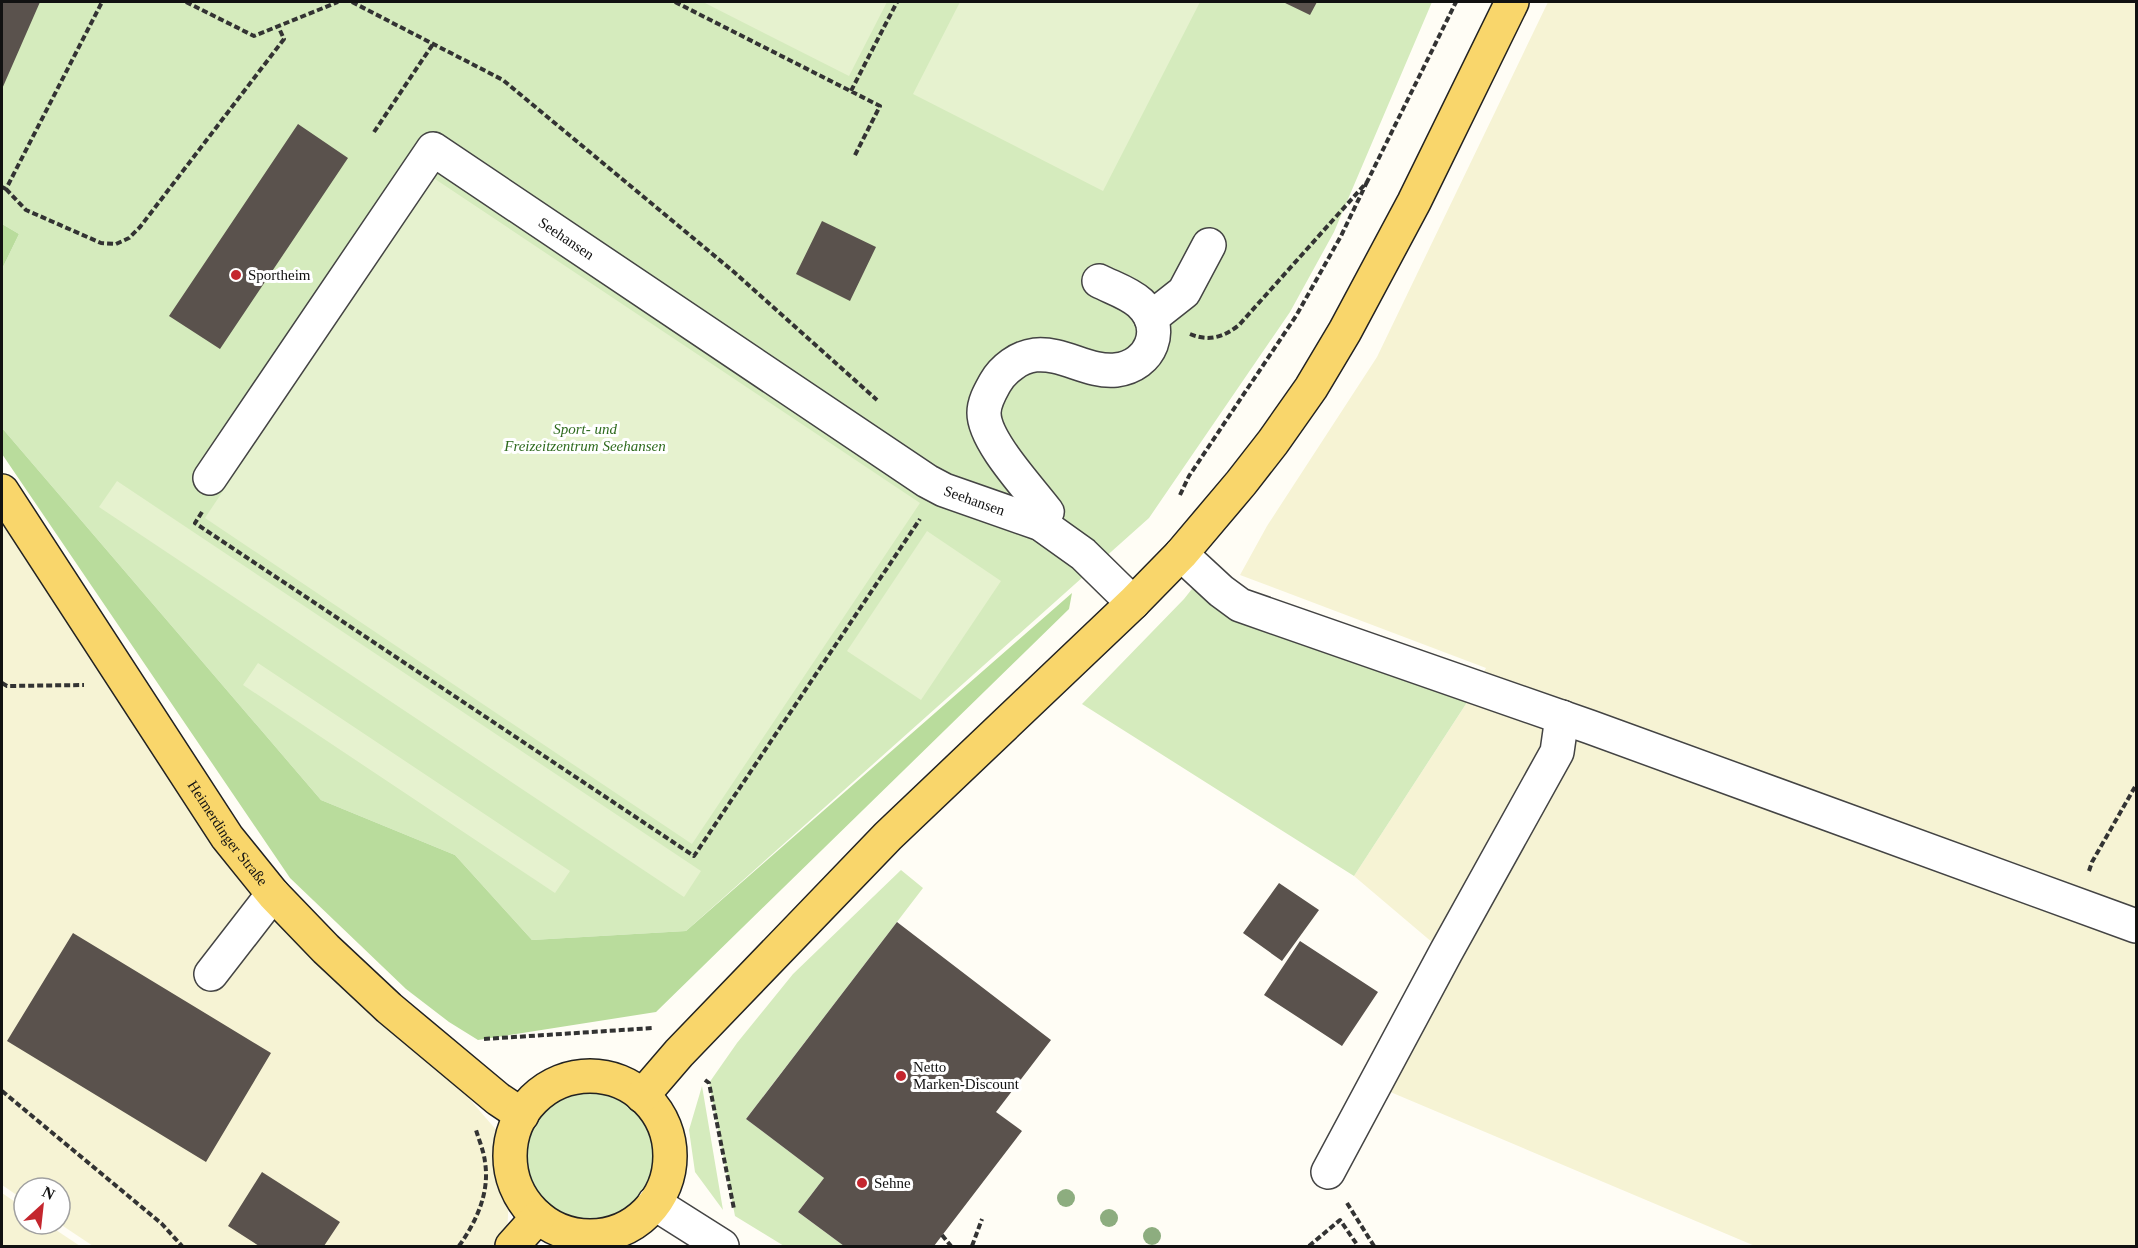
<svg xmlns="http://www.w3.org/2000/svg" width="2138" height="1248" font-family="Georgia,serif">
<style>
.farmland{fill:#f6f3d4}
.green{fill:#d5ebbd}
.forest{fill:#b9dc9c}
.pitch{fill:#e6f2cf}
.building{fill:#5a524d}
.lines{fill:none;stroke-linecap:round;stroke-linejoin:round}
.minor-casing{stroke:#444;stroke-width:36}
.major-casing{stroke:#222;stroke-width:36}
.path{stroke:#333;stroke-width:4;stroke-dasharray:6 3;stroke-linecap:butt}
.minor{stroke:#fff;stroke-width:33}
.major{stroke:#f9d66b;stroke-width:33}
.tree{fill:#8dad7f}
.poi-dot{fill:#c4262e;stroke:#fff;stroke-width:2}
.labels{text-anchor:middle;stroke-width:6;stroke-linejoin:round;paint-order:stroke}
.street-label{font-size:15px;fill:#111;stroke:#fff}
.poi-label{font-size:15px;fill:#111;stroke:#fff;text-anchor:start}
.park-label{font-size:15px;font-style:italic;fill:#2f6b1f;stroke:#fff}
</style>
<rect width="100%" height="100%" fill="#fffdf5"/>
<path class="farmland" d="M1548,2h588v1244h-381l-367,-155 45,-148 -79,-67 112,-172 20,-36 -246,-93 27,-49 110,-169z
M2,512l119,184 377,436 11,64 -2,38 -10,12h-404l-33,-22v-36h-36v12l-22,-15z
M2,1193l22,15v16h23l33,22h-78z"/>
<path class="green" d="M2,2h1430l-98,230 -44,80 -141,206 -463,413 -154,9 -77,-85 -134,-55 -319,-372v-159l17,-35 -17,-10z
M1203,575l274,112 -123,189 -272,-172 102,-105z
M901,870l22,18 -177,231 78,59 -26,34 46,34h-60l-49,-30 -26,-133 28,-40 56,-69z
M702,1086l21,124 -28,-38 -6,-42z
M527 1156a63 63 0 1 1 126 0a63 63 0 1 1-126 0Z"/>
<path class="forest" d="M2,224l17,10 -17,35z
M2,428l319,372 134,55 77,85 154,-9 386,-338 -3,16 -413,403 -178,28 -29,-18 -43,-33 -116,-111 -288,-424z"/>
<path class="pitch" d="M703,2h184l-38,74z
M960,2h240l-97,189 -190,-97z
M432,177l488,326 -228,341 -487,-326z
M117,481l584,390 -17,26 -585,-390z
M927,531l74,50 -80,119 -74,-49z
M258,663l312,208 -15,22 -312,-208z"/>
<path class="building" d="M2,2h38l-38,87z
M1283,2h34l-7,13z
M298,124l50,34 -128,191 -51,-33z
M822,221l54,26 -26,54 -54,-27z
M1279,883l40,27 -37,51 -39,-28z
M897,922l154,118 -55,72 26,19 -88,115h-90l-46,-34 26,-34 -78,-59z
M73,933l198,120 -65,109 -199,-121z
M1300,941l78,51 -36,54 -78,-51z
M262,1172l78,50 -16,24h-65l-31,-20z"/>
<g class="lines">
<g class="minor-casing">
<g id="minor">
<path d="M1151,318l33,-26 25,-47"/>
<path id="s1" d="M210,478l223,-329 494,332 17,9 97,34 42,30 50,49"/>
<path d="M1041,524l6,-12c-18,-24 -63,-71 -63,-99 0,-11 6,-21 11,-30 8,-14 24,-26 40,-28 28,-3 53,18 81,15 35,-4 51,-42 24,-67 -11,-10 -27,-15 -41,-22"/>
<path d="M1181,554l40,37 19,14 350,122 546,199"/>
<path d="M211,974l62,-80"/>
<path d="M1328,1172l118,-220 111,-200 5,-35"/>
<path d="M654,1203l68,43"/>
</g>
</g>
<g class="major-casing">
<g id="major">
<path id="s2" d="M2,491l225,346 46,57 53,55 63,59 109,91 24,16"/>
<circle cx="590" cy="1156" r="80"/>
<path d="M642,1096l37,-43 209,-217 245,-233 48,-49 60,-71 32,-41 38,-54 34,-57 69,-129 98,-200"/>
<path d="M512,1246l26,-29"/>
</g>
</g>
<path class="path" d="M186,2l68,34 84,-34
M352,2l151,78 231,192 143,128
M675,2l205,104 -26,51
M851,91l46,-89
M374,132l59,-88
M2,187l4,2 96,-187
M6,189l20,21 75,33 15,1 13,-6 11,-11 144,-188 -6,-13
M1190,334c19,8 34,3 49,-9l128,-143 89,-180
M1180,495l9,-19 107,-160 45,-80 26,-54
M202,512l-7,11 499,333 226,-337
M2,683l5,3 77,-1
M2089,871l3,-9 44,-77
M484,1039l169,-11
M705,1080l4,3 25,126
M2,1091l160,133 20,22
M1347,1203l27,43
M942,1235l9,11
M459,1246c17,-24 31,-53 26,-84 -1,-10 -6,-22 -9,-32
M972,1246l10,-27
M1309,1246l31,-26 18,26"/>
<use href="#minor" class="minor"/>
<use href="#major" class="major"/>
</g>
<g class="tree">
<circle cx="1066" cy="1198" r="9"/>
<circle cx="1109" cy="1218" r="9"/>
<circle cx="1152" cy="1236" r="9"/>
</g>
<g class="poi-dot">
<circle cx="236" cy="275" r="6"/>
<circle cx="901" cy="1076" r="6"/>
<circle cx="862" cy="1183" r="6"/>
</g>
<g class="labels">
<g class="street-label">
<text dy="5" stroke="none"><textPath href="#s1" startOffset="558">Seehansen</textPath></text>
<text dy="5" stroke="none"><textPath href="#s1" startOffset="1044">Seehansen</textPath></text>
<text dy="5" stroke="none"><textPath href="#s2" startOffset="410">Heimerdinger Straße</textPath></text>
</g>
<g class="poi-label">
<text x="248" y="280">Sportheim</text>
<text x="913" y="1072">Netto<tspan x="913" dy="17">Marken-Discount</tspan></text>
<text x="874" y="1188">Sehne</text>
</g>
<g class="park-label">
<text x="585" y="434">Sport- und<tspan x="585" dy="17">Freizeitzentrum Seehansen</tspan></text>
</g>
</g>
<rect width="2138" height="1248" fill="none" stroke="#111111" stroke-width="6"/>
<g transform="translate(42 1206) rotate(27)"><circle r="28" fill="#ffffff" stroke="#a0a0a0" stroke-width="1.5"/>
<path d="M0-4.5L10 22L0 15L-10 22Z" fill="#c4262e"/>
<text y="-9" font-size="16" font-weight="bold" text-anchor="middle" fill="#111111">N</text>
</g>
</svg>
